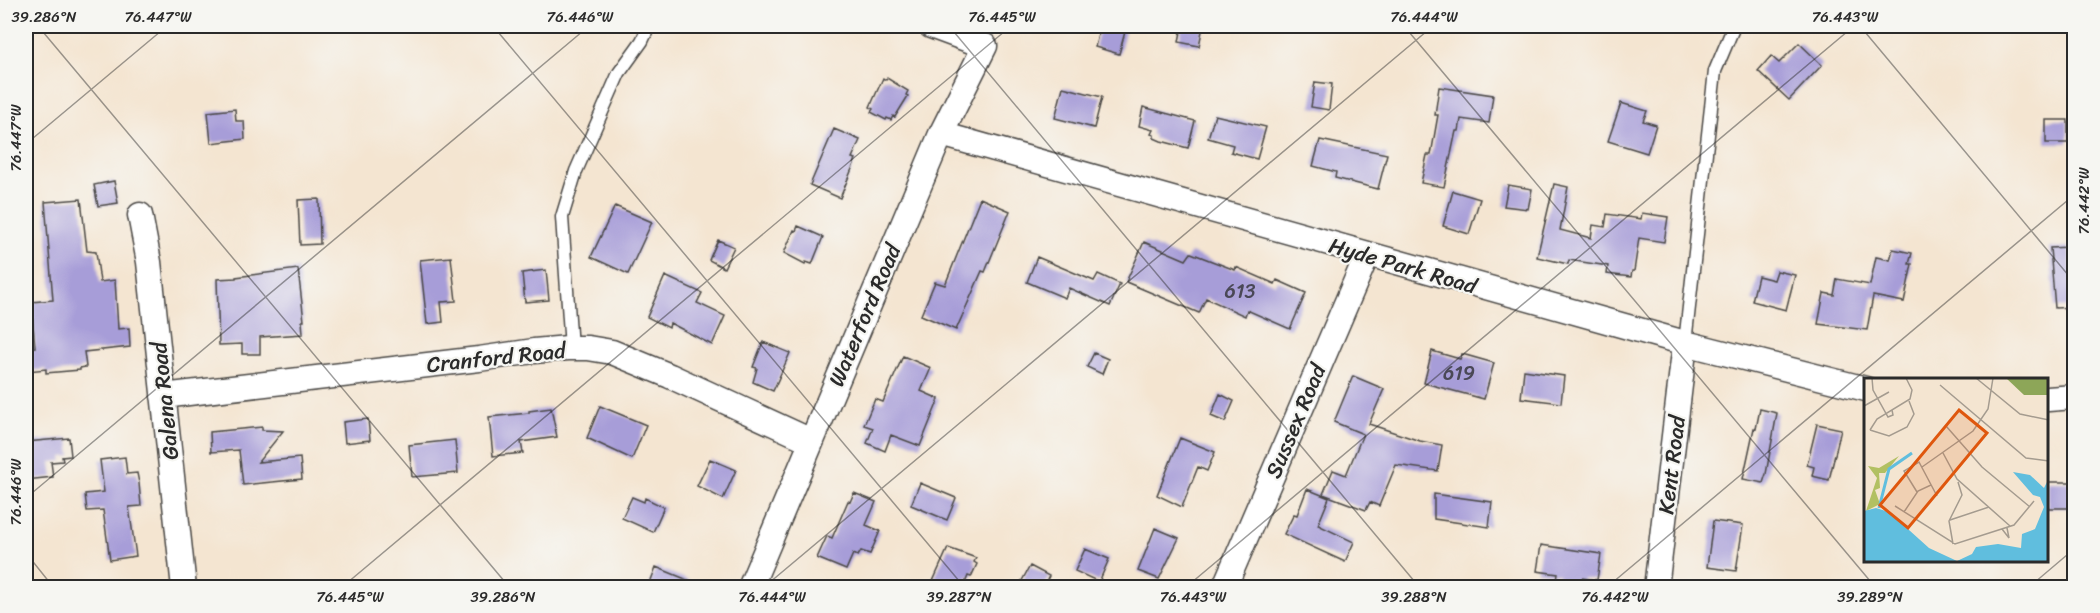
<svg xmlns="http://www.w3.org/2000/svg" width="2100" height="613" font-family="Sriracha,sans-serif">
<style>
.building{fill:#a79dd8}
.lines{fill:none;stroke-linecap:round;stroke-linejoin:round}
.lane-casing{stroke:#494744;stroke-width:15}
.street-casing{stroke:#494744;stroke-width:27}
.lane{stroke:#fff;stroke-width:12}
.street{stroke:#fff;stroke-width:24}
.ticks{fill:none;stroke:#2b2b2b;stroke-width:1.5;stroke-opacity:0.45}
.labels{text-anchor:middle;stroke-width:4.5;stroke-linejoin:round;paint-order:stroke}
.number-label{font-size:20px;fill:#4a4856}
.street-label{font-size:22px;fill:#2b2b2b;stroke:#f6f6f2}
.inset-river{fill:none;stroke:#60bede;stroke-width:3}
.inset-road{fill:none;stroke:#a49b8f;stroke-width:1.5}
.view{fill:#df570e;fill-opacity:0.15;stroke:#df570e;stroke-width:3}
.inset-edge{fill:none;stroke:#2b2b2b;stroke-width:3}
.neatline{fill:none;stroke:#2b2b2b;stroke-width:2}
.ticks-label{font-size:15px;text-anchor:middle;fill:#2b2b2b}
</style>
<rect width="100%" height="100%" fill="#f6f6f2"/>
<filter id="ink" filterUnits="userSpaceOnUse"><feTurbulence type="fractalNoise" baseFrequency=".0167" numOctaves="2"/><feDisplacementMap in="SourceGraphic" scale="12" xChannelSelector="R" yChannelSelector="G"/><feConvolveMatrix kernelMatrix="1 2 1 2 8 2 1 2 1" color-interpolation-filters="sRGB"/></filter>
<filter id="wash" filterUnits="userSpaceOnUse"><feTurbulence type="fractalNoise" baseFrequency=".008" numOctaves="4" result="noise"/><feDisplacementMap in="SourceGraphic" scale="24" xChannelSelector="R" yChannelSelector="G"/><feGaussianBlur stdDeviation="1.35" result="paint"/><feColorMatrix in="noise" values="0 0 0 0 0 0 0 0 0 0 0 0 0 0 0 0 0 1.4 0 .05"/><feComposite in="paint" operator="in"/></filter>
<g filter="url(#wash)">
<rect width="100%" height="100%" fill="#f4e5d1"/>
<g id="blocks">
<path class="building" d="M1100,26h15l11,2 -7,26 -24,-7z
M1182,26h21l-4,20 -20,-4z
M1799,43l23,22 -33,35 -31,-29 13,-15 8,7z
M883,78l3,2 1,-2 21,13 -2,4 2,1 -13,21 -2,-1 -2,4 -4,-2 -1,2 -15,-8 2,-3 -3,-2z
M1315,82l17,2 -3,26 -18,-3z
M1063,87l39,10 -8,31 -39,-10z
M1439,87l54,8 -4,28 -28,-4 -2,12h-3l-12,56 -23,-4 6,-28h4l7,-40h-3z
M1621,103l26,8 -4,10 13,4 -9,28 -39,-12z
M1143,107l52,14 -7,27 -27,-7 -7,-3v-3l-3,-1 2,-4 -14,-4z
M235,109l1,12h8l1,18 -34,4 -3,-31z
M1215,115l51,12 -9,32 -26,-7 2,-7 -25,-7z
M2046,120h22v23h-22z
M834,129l26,11 -8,18 4,1 -16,39 -30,-13z
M1320,140l67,14 -9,35 -43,-11 1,-6 -23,-6z
M114,181l4,22 -20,3 -4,-21z
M1554,184l14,3 -8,43 31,8 2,-13 12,2 2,-13 34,5 1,-6 26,4 -4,25 -25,-4 -5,33h-2l-1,6 -24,-3 1,-8 -39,-6 -1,4 -31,-7z
M1508,185l24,4 -4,20 -24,-3z
M1453,191l27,8 -11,35 -26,-8z
M980,198l30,13 -25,61 -3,-1 -26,59 -35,-15 14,-33 10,3z
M81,199l6,52 9,1 4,30 15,-2 3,49 11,-1 1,19 -46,5 2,15 -6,1v2l-34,3v-4l-18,2 -2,-23 9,-1 -4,-45 22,-2 -8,-98z
M319,199l1,45 -20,1 -2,-45z
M615,206l37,16 -24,52 -37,-17z
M798,226l25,11 -11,27 -6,-2 -1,2 -21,-11 10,-23 2,1z
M718,240l16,7 -10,21 -15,-8z
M1144,242l42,18 5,-7 44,17 1,-3 39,17 2,-4 29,13 -16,36 -43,-19 -2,6 -39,-18 -7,15 -73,-31z
M2069,247l4,37h1v23l-19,1 -5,-60z
M1893,249l19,4 -3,11h3l-8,38 -31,-6 -6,34 -49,-6 6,-31 10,2 3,-16 33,6 6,-28 14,3z
M451,257l5,44 -15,1 2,20 -16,2 -7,-64z
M1037,257l57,24 4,-7 22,10 -10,22 -41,-18 -4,10 -38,-16z
M298,269l6,52h-2l1,13 -43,3v17h-18v-10l-23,1 -2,-66 19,-1v-1z
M546,270l3,30 -24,2 -3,-29z
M1777,271l18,4 -9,35 -34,-9 6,-25 16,4z
M665,276l37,17 -5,10 28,13 -13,29 -42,-22 -1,5 -22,-11z
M763,342l27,11 -17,38 -20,-9 4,-14 -4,-1z
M1432,351l28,8 2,-5 32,9 -10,36 -60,-16z
M1094,353l14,6 -6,15 -15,-7z
M903,356l28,12 -10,23 18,8 -19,47 -29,-11 -6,16 -18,-8 6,-15 -9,-3 11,-26 8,3z
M1524,370l40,6 -3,27 -40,-5z
M1353,376l31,13 -15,35 51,17 22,4 -4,26 -42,-6 -17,41 -9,-4 -4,8 -43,-16 10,-24 13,5 17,-41 -29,-12z
M1220,394l14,7 -9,21 -14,-6z
M600,406l46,19 -14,34 -45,-21z
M551,408l6,29 -36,5 2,11 -30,3 -4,-39 40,-4v-2z
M1760,409l17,4 -11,61 -3,9 -20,-4 11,-51 2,1z
M368,419l2,21 -25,3 -2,-21z
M1817,424l24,5 -12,51 -17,-4 2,-9 -7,-2z
M262,427v3l21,1 -25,31 42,-4 2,21 -59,6 -4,-35 -28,2 -1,-20z
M69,438l2,18 -9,1 1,4 -12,1 2,15 -27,3v-38z
M1180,438l35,14 -8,19 -9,-4 -16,40 -25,-12z
M455,440l3,33 -46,4 -3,-32z
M125,457l2,17 10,-1 2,10 2,23 -12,1 7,49 -26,4 -7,-50 -16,1 -2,-17 19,-2 -4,-32z
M710,459l26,11 -13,29 -26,-13z
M2048,482h26v26h-26z
M920,483l36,15 -9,22 -36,-15z
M1307,489l22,9 -11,27 36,17 -9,20 -61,-28 10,-20 3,1z
M854,493l22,9 -10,23 14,6 -10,23 -9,-3 -3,5 -5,-2 -7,16 -29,-12 10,-22 5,2 16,-37 2,1z
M1434,494l58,8 -3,25 -55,-8z
M632,497l12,5 1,-4 19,9 -11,25 -31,-14z
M1713,521l30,4 -7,46 -29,-4z
M1155,528l24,10 -20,41 -21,-8z
M1541,545l60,9 -4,26 -15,-2 -1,10h-25l2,-14 -21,-3z
M948,548l28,10 -2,4 3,2 -6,13 -3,-1 -5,12h-33z
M1085,549l24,10 -10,23 -24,-11z
M1030,566l19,10 -6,12h-25z
M656,567l49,20v1h-57z"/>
</g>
</g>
<g filter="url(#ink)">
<use href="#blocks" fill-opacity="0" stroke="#494744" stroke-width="1.5"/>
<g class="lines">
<g class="lane-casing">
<path id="lane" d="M1685,343l30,-272 19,-45
M571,348l-9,-131 14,-46 43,-98 23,-32 7,-15"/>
</g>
<g class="street-casing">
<path id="street" d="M941,134l744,209 181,46
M140,215l9,47 35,326
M163,396l316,-37 55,-8 34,-3h20l24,4 58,24 141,65
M2048,399l26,-2
M750,588l191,-454 44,-88 -54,-20
M1224,588l143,-333
M1656,588l29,-245"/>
</g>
<use href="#lane" class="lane"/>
<use href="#street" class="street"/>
</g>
</g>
<path class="ticks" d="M38,26l472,562M493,26l472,562M949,26l471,562M1404,26l472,562M1860,26l214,256M26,144l141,-118M26,498l563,-472M26,553l28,35M341,588l670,-562M763,588l670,-562M1185,588l669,-562M1606,588l468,-393M2028,588l46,-39"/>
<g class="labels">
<g class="number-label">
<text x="1240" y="298">613</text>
<text x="1459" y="380">619</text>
</g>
<g class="street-label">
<text transform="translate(1403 265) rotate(16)" y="8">Hyde Park Road</text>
<text transform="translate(864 315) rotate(-67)" y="8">Waterford Road</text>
<text transform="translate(496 357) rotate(-6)" y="8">Cranford Road</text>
<text transform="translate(164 401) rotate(-96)" y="8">Galena Road</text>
<text transform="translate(1295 421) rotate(-67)" y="8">Sussex Road</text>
<text transform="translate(1671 465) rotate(-83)" y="8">Kent Road</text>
</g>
</g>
<g transform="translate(1864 378)">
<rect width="184" height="184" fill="#f4e5d1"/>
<path d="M35,78l-14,17h-6l1,15 -5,2 5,14 -14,7 11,-33 -9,-12 11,2z" fill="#b2c062"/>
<path d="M142,0h42v17h-24z" fill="#8da658"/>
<path d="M149,94l17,3 14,13 4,-8v81l-184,1v-51l12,-3 13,4 40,36 28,13 15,-7 4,-7 22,-3 23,4 1,-14 13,-5 9,-22 -4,-10 -7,-2z" fill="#60bede"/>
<path class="inset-river" d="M15,130l10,-39 23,-16"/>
<path class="inset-road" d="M8,0l1,12 15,27 5,-2 -1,-5M112,0l44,36 29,6M76,7l86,73 23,3M0,28l25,-14M82,48l36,41 48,40M6,52l7,-11 33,-20 2,-9 -6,-12M6,52l19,6 18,-9 7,-13 -5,-13M79,75l14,26 53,47M58,89l51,-36 15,-22 5,-31M53,114l-13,-21 15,-9 18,34M31,128l60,38 59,-19 20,-24M40,134l14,-21 13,-6M86,142l39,-13M138,151l7,9 -2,-10M89,166l-4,-23 13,-26 -4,-13"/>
<path class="view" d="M95,32l28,23 -79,95 -28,-23z"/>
<rect width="184" height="184" class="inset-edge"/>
</g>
<rect width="2100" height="613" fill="none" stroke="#f6f6f2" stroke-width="66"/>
<rect x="33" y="33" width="2034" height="547" class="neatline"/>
<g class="ticks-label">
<text x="44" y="22">39.286°N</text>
<text x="158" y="22">76.447°W</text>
<text x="580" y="22">76.446°W</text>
<text x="1002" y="22">76.445°W</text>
<text x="1424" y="22">76.444°W</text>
<text x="1845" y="22">76.443°W</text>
<text transform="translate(16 138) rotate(-90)" y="5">76.447°W</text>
<text transform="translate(2084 201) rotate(-90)" y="5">76.442°W</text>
<text transform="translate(16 492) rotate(-90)" y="5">76.446°W</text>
<text x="350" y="602">76.445°W</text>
<text x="503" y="602">39.286°N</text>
<text x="772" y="602">76.444°W</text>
<text x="959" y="602">39.287°N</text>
<text x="1193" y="602">76.443°W</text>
<text x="1414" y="602">39.288°N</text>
<text x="1615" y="602">76.442°W</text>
<text x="1870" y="602">39.289°N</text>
</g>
</svg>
